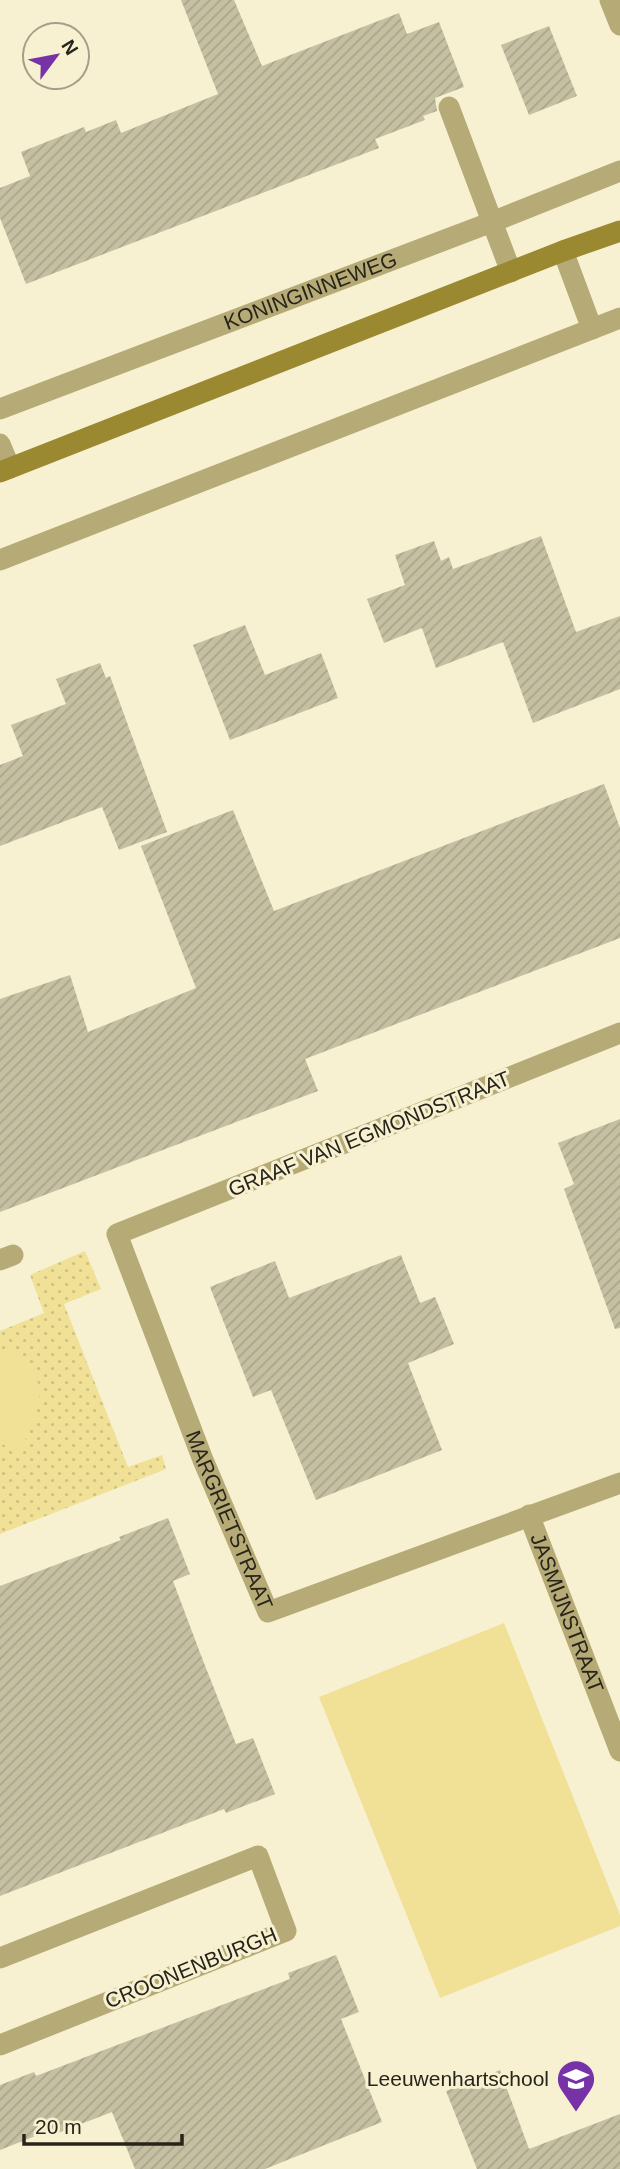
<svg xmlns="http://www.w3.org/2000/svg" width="620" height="2169" font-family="Arial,sans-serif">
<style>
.grass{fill:url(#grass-dots)}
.park{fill:#f0e197}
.building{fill:url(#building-hatch)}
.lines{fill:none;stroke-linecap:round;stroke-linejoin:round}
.lane{stroke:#b6ab77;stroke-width:21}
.street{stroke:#b6ab77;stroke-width:21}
.secondary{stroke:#9a8931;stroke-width:21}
.labels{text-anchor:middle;stroke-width:6;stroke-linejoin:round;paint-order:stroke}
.street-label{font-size:21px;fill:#272419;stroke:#f7f1d2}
.poi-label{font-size:21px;fill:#272419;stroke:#f7f1d2;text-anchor:end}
</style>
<defs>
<pattern id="grass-dots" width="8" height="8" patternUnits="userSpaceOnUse" patternTransform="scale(1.75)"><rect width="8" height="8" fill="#f0e197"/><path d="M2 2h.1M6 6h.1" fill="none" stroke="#cec182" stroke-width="1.8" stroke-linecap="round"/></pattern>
<pattern id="building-hatch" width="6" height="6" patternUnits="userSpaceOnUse" patternTransform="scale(1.75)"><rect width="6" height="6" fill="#c6c0a2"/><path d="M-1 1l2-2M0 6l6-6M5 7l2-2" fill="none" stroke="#aaa58b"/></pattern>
</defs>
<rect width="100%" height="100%" fill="#f7f1d2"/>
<path class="grass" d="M85,1251l16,38 -37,15 64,163 34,-12 4,14 -166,65v-203l44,-18 -14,-38z"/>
<path class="park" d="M7,1350c28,20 41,34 27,69 -4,10 -8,20 -14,30l-20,-5v-89z
M504,1623l116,292v11l-180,72 -121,-301z"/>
<path class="building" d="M181,0h53l28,66 137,-53 8,21 32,-12 25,65 -29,11 2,13 -14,5 2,4 -50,19 4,9 -353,136 -26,-66v-30l30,-12 -9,-24 63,-25 2,5 30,-12 5,13 97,-39z
M549,26l28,70 -48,19 -28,-70z
M541,536l35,96 44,-16v73l-87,34 -30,-81 -67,26 -14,-40 -38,15 -17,-44 38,-14 -10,-30 39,-14 7,20 8,-4 4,12z
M245,625l20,50 56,-22 17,45 -108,42 -37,-95z
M100,663l6,15 4,-2 57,156 -48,18 -17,-43 -102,39v-81l23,-9 -12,-31 55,-21 -10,-25z
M604,784l16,44v110l-315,121 13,32 -318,121v-213l70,-24 18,57 108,-44 -55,-142 92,-36 41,101z
M620,1119v209l-5,1 -51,-140 10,-5 -16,-41z
M401,1255l19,48 15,-6 19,47 -46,19 34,87 -126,50 -45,-110 -18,7 -43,-110 65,-26 14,37z
M168,1518l22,56 -17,7 29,77 34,86 17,-6 22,56 -49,19 -2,-4 -224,87v-310l121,-46 -2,-3z
M336,1955l23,57 -18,7 41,103 -117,47h-130l-23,-57 -57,22 -2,-5 -53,21v-65l34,-13 2,4 254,-97 -2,-6z
M500,2070l29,79 91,-35v55h-143l-31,-78z"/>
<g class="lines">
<path class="lane" d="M610,0l10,25
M449,107l62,165
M0,444l10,24
M0,1260l13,-5"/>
<g class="street">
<path d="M563,251l29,78"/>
<path id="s1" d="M0,409l492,-187 128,-51"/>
<path d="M0,560l620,-242"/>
<path id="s2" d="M620,1033l-503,201 86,226 65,152 352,-129"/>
<path id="s3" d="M529,1515l91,236"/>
<path d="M0,1958l258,-102 28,75 -286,114"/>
</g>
<path class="secondary" d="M0,472l563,-221 57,-20"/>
</g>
<defs>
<g id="school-pin" transform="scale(2.0125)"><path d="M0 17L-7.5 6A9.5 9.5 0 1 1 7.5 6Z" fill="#7632a6" stroke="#f7f1d2"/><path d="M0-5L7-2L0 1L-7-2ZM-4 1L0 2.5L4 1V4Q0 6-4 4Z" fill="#fff"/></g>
</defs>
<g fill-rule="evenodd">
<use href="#school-pin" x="576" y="2079"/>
</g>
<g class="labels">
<g class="street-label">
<text dy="7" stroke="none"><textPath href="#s1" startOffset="332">KONINGINNEWEG</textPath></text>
<text transform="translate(369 1134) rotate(-22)" y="7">GRAAF VAN EGMONDSTRAAT</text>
<text dy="7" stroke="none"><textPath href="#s2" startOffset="849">MARGRIETSTRAAT</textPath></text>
<text dy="7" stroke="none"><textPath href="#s3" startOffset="105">JASMIJNSTRAAT</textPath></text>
<text transform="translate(191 1968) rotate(-22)" y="7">CROONENBURGH</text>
</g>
<g class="poi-label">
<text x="549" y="2086">Leeuwenhartschool</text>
</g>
</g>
<g transform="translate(56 56) rotate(58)"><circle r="33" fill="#f7f1d2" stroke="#a49f88" stroke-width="2"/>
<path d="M0-5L12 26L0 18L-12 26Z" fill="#7632a6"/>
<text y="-10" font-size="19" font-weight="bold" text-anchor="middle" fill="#272419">N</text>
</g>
<path d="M24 2134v10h158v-10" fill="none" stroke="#272419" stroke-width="3.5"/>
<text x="35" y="2134" font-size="21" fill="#272419" stroke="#f7f1d2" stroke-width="5" paint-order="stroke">20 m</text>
</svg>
